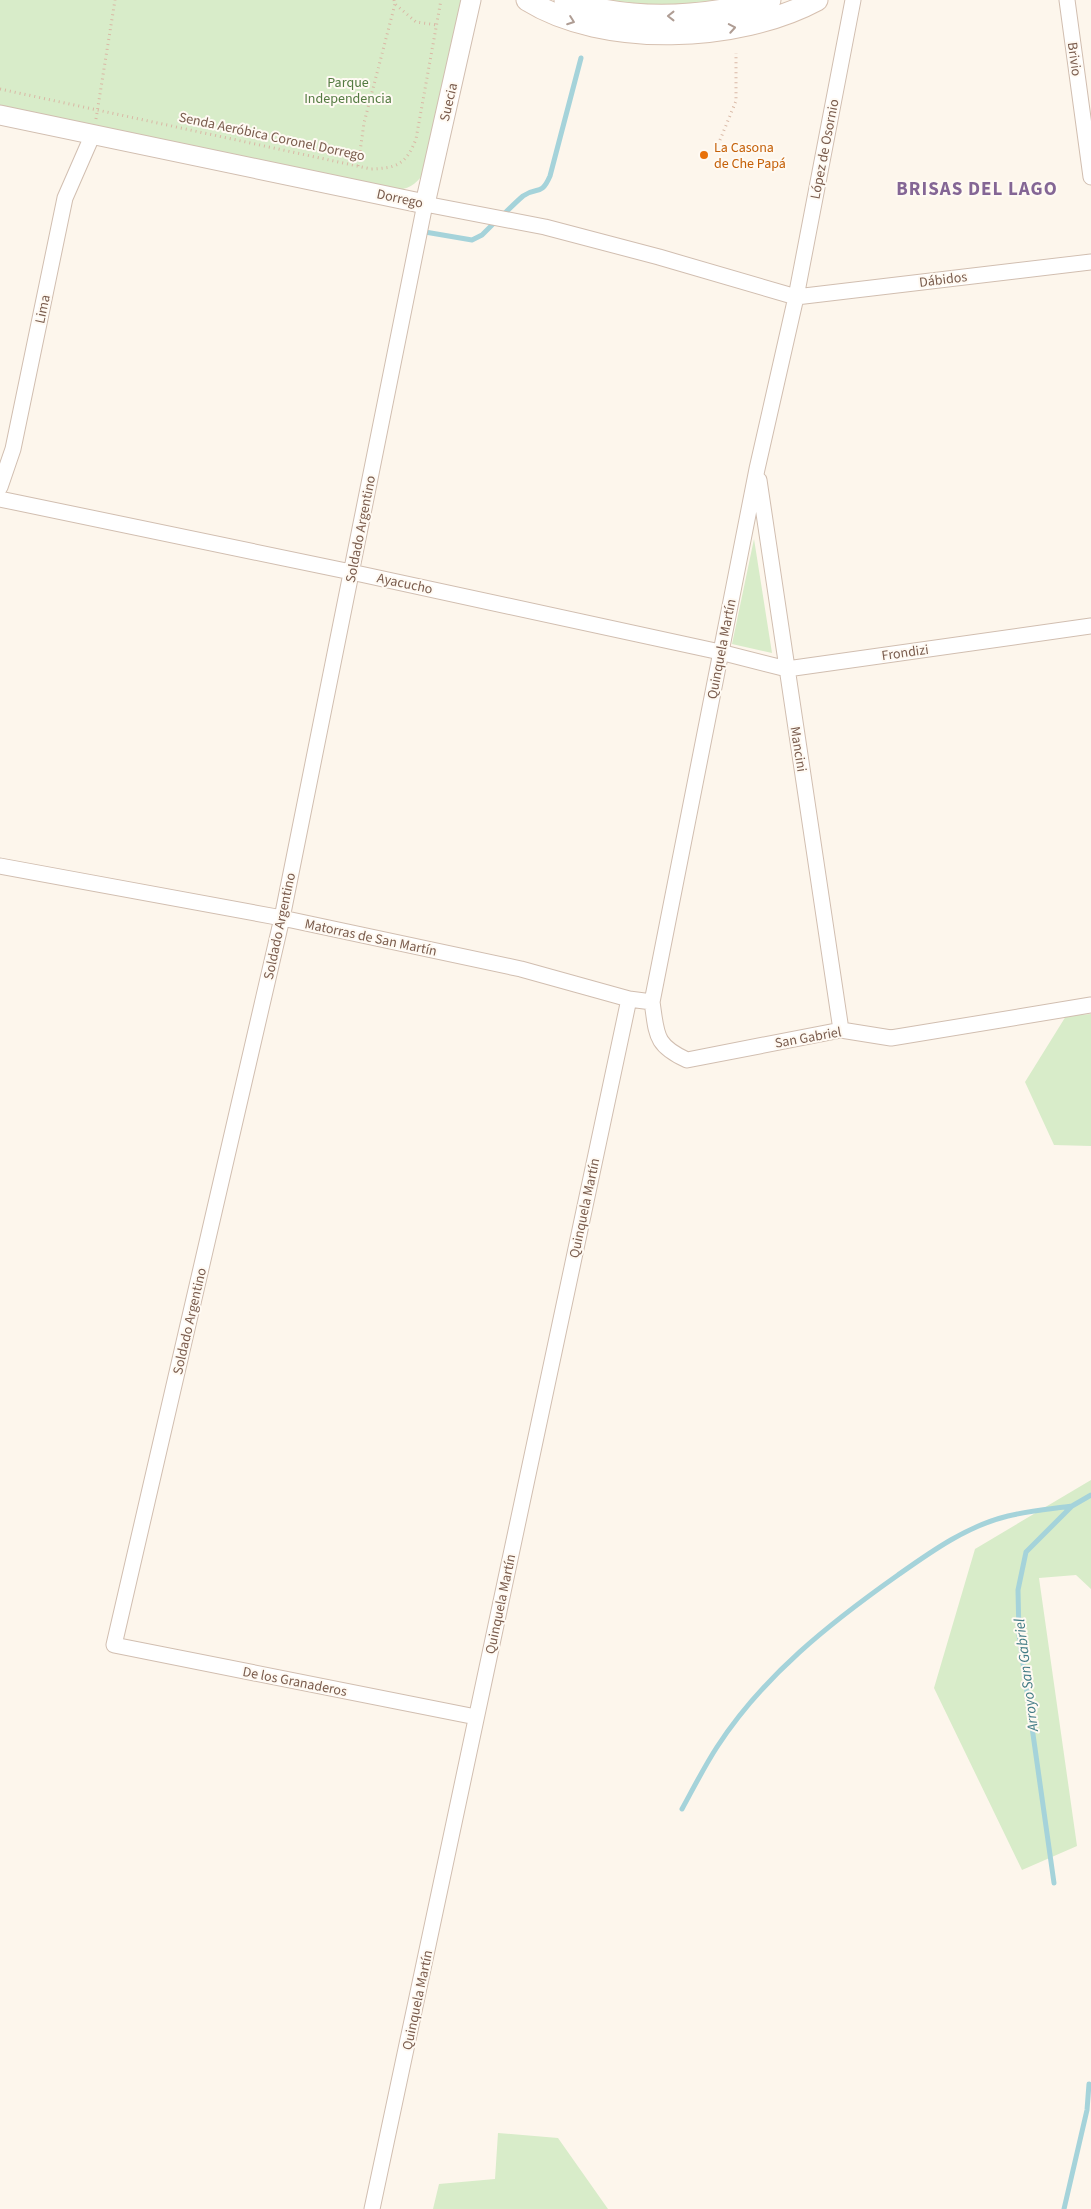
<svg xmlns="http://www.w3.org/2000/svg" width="1091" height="2209" font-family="'Source Sans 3',sans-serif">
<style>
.green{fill:#d8ecc9}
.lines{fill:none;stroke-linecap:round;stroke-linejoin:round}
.stream{stroke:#a5d3da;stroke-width:5}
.minor-casing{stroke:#d1beb0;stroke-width:17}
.tertiary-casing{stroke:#d1beb0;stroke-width:21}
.secondary-casing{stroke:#d6c0b0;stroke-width:23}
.path{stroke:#d9b8a5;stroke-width:3;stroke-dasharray:1 4;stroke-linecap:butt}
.minor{stroke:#fff;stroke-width:15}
.tertiary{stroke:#fff;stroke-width:19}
.secondary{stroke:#fff;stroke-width:21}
.oneway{stroke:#af9d94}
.food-dot{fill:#e8710a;stroke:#fffaf3;stroke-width:2}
.labels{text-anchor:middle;stroke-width:4;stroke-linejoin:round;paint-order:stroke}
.street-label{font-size:14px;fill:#7a5c4d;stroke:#fffaf3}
.park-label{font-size:14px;fill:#537a41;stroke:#fffaf3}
.food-label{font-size:14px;fill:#c56008;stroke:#fffaf3;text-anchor:start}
.water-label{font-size:15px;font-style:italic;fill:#437c86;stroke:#fffaf3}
.district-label{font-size:19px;font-weight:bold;letter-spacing:1px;fill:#846695;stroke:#fffaf3}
</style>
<rect width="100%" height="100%" fill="#fdf6ec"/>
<path class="green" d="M0,0h461v3l-35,167c-8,12 -14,18 -28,20l-398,-82z
M607,0h129c-41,10 -87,6 -129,0z
M754,539l18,114 -40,-9z
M1091,1014v132l-37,-1 -29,-63 41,-66z
M1091,1480v109l-15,-14 -37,3 38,268 -55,24 -88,-182 41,-139z
M498,2133l60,5 50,71h-175l6,-25 56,-5z"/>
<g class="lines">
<path class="stream" d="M502,216c7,-7 14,-14 21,-20 14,-10 18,1 27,-20l31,-118
M425,232l47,8 10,-5 14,-14
M682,1809c11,-20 22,-42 35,-62 46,-71 113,-124 181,-172 34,-24 69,-49 110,-59 20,-5 43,-7 64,-10
M1054,1883l-35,-248 -1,-45 8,-38 46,-46 19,-11
M1064,2209l23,-99 2,-26"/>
<g class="minor-casing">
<path id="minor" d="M853,0l-57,297 -39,172 -105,533c5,32 2,43 35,58l154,-30 50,8 200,-33
M1067,0l24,177
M759,480l82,550
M0,487l13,-38 52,-251 28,-64
M0,499l351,73 369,80 67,17 304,-43
M0,866l282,52 239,51 108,30 23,3
M476,1717l-362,-72 168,-727 143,-714 120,23 114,30 137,40 295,-35
M372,2209l257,-1210"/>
</g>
<g class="tertiary-casing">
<path id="tertiary" d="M0,115l425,89 46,-204"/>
</g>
<g class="secondary-casing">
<path id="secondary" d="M527,0c77,48 212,42 290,0
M565,0c68,23 137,18 205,0"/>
</g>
<path class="path" d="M394,0l1,4 21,18 21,3
M0,89l371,80c25,-1 35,-4 45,-30l25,-139
M96,119l19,-119
M720,140l16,-39v-48
M358,166l6,-43 31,-119"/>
<use href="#minor" class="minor"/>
<use href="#tertiary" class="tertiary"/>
<use href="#secondary" class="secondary"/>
</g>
<defs><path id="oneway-chevron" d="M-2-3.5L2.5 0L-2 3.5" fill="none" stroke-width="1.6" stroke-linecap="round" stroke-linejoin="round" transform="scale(1.25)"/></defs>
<g class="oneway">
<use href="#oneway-chevron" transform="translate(671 16) rotate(180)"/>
<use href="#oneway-chevron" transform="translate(571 21) rotate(20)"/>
<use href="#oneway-chevron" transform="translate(732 28) rotate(-10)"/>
</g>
<circle class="food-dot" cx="704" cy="155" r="5"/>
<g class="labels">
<g class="street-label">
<text transform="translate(1075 59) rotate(82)" y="5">Brivio</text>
<text transform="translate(448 102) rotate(-77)" y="5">Suecia</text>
<text transform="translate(272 136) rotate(12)" y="5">Senda Aeróbica Coronel Dorrego</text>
<text transform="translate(824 149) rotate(-79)" y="5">López de Osornio</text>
<text transform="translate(400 198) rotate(12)" y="5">Dorrego</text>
<text transform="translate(943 279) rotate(-7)" y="5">Dábidos</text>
<text transform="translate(42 309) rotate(-78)" y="5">Lima</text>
<text transform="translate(360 529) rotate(-79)" y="5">Soldado Argentino</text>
<text transform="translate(405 583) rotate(12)" y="5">Ayacucho</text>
<text transform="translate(721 649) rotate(-79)" y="5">Quinquela Martín</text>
<text transform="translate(905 652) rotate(-8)" y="5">Frondizi</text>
<text transform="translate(799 749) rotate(81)" y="5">Mancini</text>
<text transform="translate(279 926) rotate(-78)" y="5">Soldado Argentino</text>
<text transform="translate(371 937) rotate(12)" y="5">Matorras de San Martín</text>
<text transform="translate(808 1037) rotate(-10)" y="5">San Gabriel</text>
<text transform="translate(584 1208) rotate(-78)" y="5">Quinquela Martín</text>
<text transform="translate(189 1321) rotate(-77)" y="5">Soldado Argentino</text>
<text transform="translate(500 1604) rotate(-78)" y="5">Quinquela Martín</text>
<text transform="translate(295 1681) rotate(11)" y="5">De los Granaderos</text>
<text transform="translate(417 2000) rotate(-78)" y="5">Quinquela Martín</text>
</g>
<g class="park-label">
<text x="348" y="87">Parque<tspan x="348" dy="16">Independencia</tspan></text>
</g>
<g class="food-label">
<text x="714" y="152">La Casona<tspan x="714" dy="16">de Che Papá</tspan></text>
</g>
<g class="water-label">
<text transform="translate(1026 1675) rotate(-97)" y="5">Arroyo San Gabriel</text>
</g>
<g class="district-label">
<text x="977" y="195">BRISAS DEL LAGO</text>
</g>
</g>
</svg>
